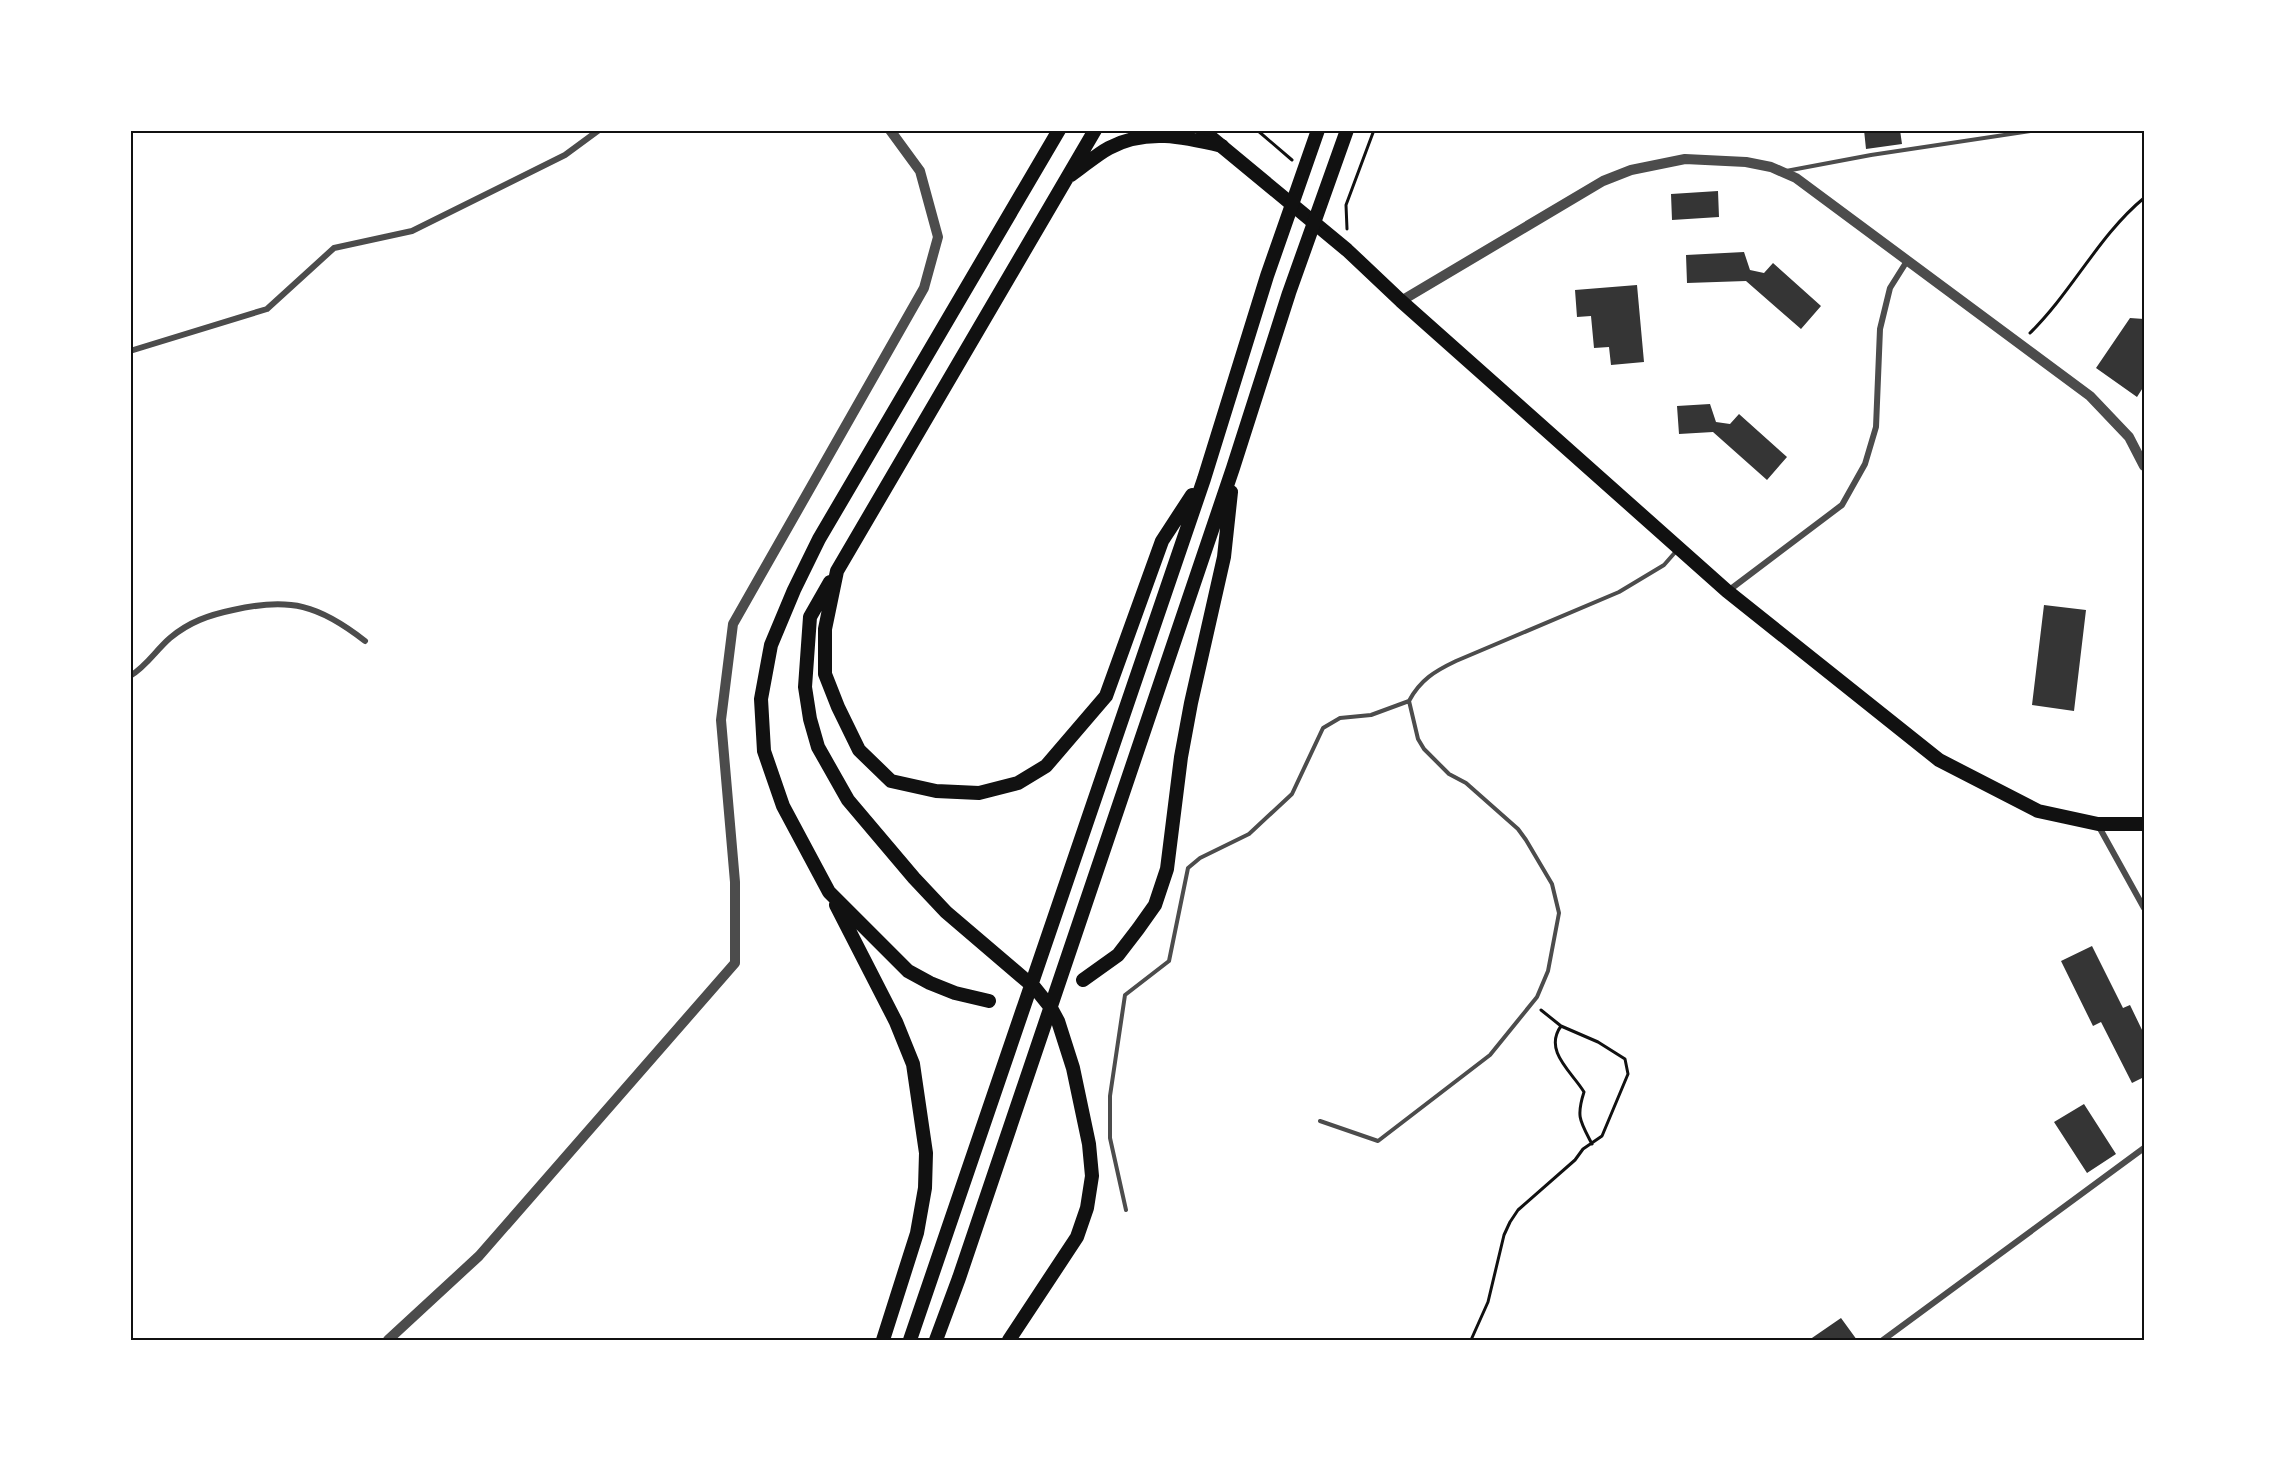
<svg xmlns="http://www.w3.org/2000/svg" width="2275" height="1471" font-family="Helvetica,sans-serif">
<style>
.building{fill:#353535}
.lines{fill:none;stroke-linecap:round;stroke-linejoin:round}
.path{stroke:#111;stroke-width:3}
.service{stroke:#4c4c4c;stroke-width:4}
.minor{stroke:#4c4c4c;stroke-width:6}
.tertiary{stroke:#4c4c4c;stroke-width:10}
.primary{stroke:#111;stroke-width:14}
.trunk{stroke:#111;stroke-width:14}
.neatline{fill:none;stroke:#111;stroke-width:2}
</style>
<rect width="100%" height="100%" fill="#fff"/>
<path class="building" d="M1864,130h36l2,14 -36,5z
M1718,191l1,26 -47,3 -1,-26z
M1744,252l6,18 14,3 9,-10 48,43 -20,23 -55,-48 -59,2 -1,-28z
M1637,285l7,77 -33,3 -2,-18 -15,1 -3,-32 -14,1 -2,-27z
M2130,318l14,1v67l-7,11 -41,-29z
M1710,404l6,18 14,2 9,-10 48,43 -20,23 -54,-48 -34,2 -2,-28z
M2044,605l42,5 -12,101 -42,-6z
M2092,946l31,62 7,-3 14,29v43l-12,6 -31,-61 -8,4 -32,-65z
M2084,1104l32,50 -29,19 -33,-51z
M1841,1318l16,22h-48z"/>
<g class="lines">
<path class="path" d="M1257,130l35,30
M1347,229l-1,-24 28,-75
M2030,333c42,-41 69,-98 114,-135
M1561,1026c-18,25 11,46 23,66 -8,25 -4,29 8,52
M1471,1340l17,-38 16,-67 6,-13 8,-12 57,-50 8,-11 19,-13 26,-62 -3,-15 -27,-17 -37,-16 -20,-16"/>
<path class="service" d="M1786,171l85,-16 167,-25
M1320,1121l58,20 112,-86 47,-58 11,-26 11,-58 -7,-29 -26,-44 -8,-11 -52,-46 -17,-9 -25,-25 -6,-10 -9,-38c11,-21 26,-30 47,-40l163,-69 45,-27 14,-16
M1126,1210l-16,-72v-42l15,-101 44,-34 19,-93 12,-10 49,-24 43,-40 31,-66 17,-10 31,-3 38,-14"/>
<path class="minor" d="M130,351l137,-42 67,-61 78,-17 153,-76 34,-25
M1728,591l114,-86 23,-41 11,-37 4,-98 10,-41 17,-27
M130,676c16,-9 26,-26 40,-38 19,-16 39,-23 63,-28 57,-13 86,-5 132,31
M2098,825l46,83
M1883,1340l261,-192"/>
<path class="tertiary" d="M1401,301l202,-120 28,-11 54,-11 61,3 25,5 25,11 294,218 39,41 15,29
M388,1340l91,-84 256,-293v-81l-14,-162 12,-96 191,-336 14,-51 -18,-66 -30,-41"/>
<path class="primary" d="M1202,130l145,120 54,51 326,290 212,169 99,51 60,13h46"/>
<path class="trunk" d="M1095,130l-258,441 -12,58v45l13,33 21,43 32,31 45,10 43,2 39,-10 28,-17 60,-70 56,-155 30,-46
M1071,175c13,-9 25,-20 38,-27 37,-20 75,-11 113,-2
M830,582l-20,35 -5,70 5,32 8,28 30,53 66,78 32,34 89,76 16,20 7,13 15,47 16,76 3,32 -5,32 -10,29 -68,103
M836,905l60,117 17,42 13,89 -1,35 -8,45 -34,107
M1083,980l35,-25 20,-26 17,-24 12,-36 14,-112 10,-54 33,-146 7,-65
M989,1001l-34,-8 -25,-10 -22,-12 -79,-79 -46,-86 -19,-55 -3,-52 10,-54 23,-55 25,-51 240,-409
M910,1340l294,-861 63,-203 51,-146
M936,1340l23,-62 274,-810 56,-175 58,-163"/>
</g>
<rect width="2275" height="1471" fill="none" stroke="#ffffff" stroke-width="264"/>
<rect x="132" y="132" width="2011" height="1207" class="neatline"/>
</svg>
